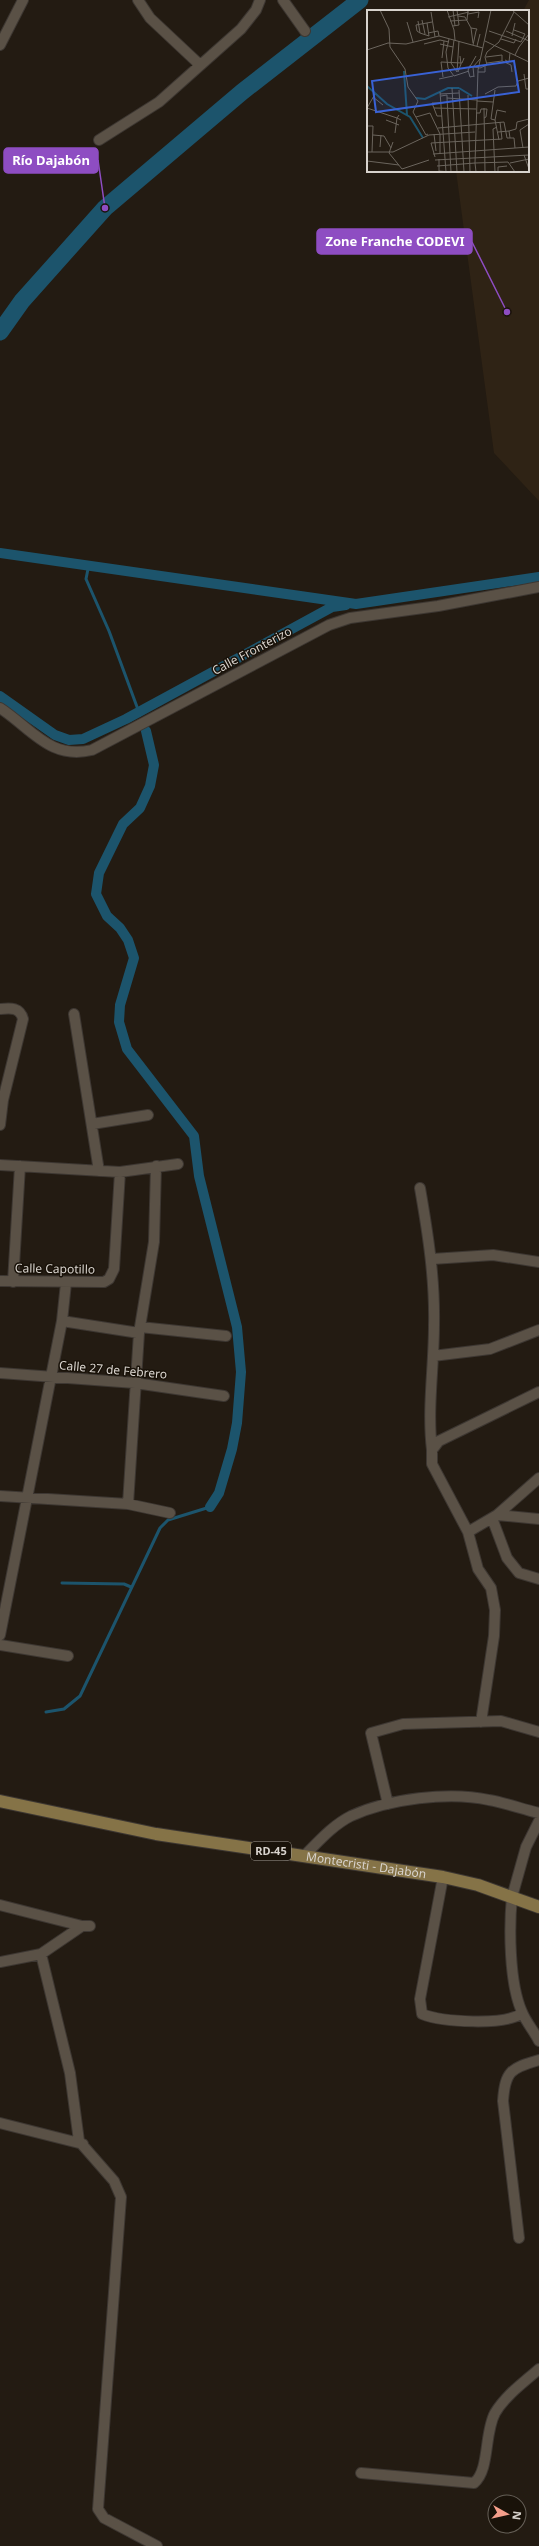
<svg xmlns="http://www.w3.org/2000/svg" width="539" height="2546" font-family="'Noto Sans',sans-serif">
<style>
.built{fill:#2f2315}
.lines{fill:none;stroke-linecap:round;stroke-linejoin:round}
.stream{stroke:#1c546c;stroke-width:3}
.canal{stroke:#1c546c;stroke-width:10}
.river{stroke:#1c546c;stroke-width:17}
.street-casing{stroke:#3d3732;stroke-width:12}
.primary-casing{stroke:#3d3732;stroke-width:14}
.street{stroke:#5a5146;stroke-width:10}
.primary{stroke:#857347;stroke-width:12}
.labels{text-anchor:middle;stroke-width:3;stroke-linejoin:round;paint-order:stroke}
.shield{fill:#191209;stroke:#9f9992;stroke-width:1}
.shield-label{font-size:11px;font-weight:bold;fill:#d8d3cd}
.street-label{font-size:12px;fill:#d8d3cd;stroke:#191209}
.inset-river{fill:none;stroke:#1c546c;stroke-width:2}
.inset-road{fill:none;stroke:#6b655d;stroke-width:1}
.view{fill:#3962d6;fill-opacity:0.15;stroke:#3962d6;stroke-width:2}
.inset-edge{fill:none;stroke:#d8d3cd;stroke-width:2}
.leader{fill:none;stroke:#8e4dc2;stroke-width:1.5}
.callout-dot{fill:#8e4dc2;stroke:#191209;stroke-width:1.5}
.callout{fill:#8e4dc2;stroke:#8e4dc2;stroke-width:1.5}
.callout-label{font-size:13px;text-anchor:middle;font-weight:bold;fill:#fff}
</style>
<rect width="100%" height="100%" fill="#231b12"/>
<path class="built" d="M529,0h10v501l-45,-48 -38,-282h72v-160h-5z"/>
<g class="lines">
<path class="stream" d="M89,564l-3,15 23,52 31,84
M62,1583l62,1 7,3
M46,1712l18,-3 16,-13 80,-168 8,-8 42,-13"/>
<path class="canal" d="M0,553l356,51 183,-27
M0,696l55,39 14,5 14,-1 43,-20 206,-112 14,-2
M146,731l8,34 -4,21 -10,22 -17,16 -24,49 -3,21 11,22 13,12 8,12 6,18 -14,47 -1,17 8,27 67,87 5,40 38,151 4,45 -4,51 -5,26 -13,44 -9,14"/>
<path class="river" d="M0,332l22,-31 83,-93 137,-116 118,-92"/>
<g class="street-casing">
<path id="street" d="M138,0l12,18 49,46
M283,0l22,31
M0,45l23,-45
M99,140l60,-38 82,-73 15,-19 4,-10
M0,708c32,21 50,52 92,42l237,-125 21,-7 88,-12 101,-19
M0,1009c11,-1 20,-2 23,10l-20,81 -3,25
M74,1014l25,157
M92,1124l56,-9
M0,1165l120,7 58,-8
M420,1188c8,46 15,91 14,137 0,43 -7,83 -2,125
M432,1259l61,-4 46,7
M0,1281l104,1 5,-3 5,-10 6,-97
M13,1282l7,-116
M62,1321l77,12
M140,1327l86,9
M433,1356l57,-7 49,-19
M0,1373l135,10 89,13
M0,1496l128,8 42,9
M128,1504l11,-171 15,-91 2,-76
M497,1515l42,-37
M492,1518l15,40 12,15 20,6
M468,1532l29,-17 42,4
M0,1635l62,-314 4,-38
M0,1645l68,11
M481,1722l13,-86 1,-26 -4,-22 -13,-19 -10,-37 -36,-68v-14l7,-9 100,-49
M388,1804l-17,-71 32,-9 98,-3 38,11
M305,1855c14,-14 28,-30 46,-39 37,-17 98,-25 138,-16 17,3 33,9 50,13
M443,1877l-23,122 2,15c20,8 83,12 100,-1
M512,1896c-3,31 -3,87 10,116 4,10 12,19 17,29
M512,1897l14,-50 13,-26
M0,1905l82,21h8
M41,1954l29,119 9,68 35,40 7,16 -23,312 6,9 53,28
M0,1962l41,-8 41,-28
M0,2123l83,21
M519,2238l-16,-137c2,-30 8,-33 36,-41
M361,2473l113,10c16,-13 10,-50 21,-70 11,-18 28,-30 44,-44"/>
</g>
<g class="primary-casing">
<g id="primary">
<path id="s1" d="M0,1801l156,33 287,43 35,8 61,22"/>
</g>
</g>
<use href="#street" class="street"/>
<use href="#primary" class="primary"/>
</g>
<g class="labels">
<rect class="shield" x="251" y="1842" width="40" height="18" rx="3"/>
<g class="shield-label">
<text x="271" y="1855">RD-45</text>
</g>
<g class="street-label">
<text transform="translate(252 651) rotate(-28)" y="4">Calle Fronterizo</text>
<text transform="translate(55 1269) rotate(1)" y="4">Calle Capotillo</text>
<text transform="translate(113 1370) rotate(5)" y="4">Calle 27 de Febrero</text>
<text dy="4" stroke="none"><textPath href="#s1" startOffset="372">Montecristi - Dajabón</textPath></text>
</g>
</g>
<g transform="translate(367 10)">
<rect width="162" height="162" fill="#231b12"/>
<path class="inset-river" d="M37,61l3,44M0,76l20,18 23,13 13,21M92,78l13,8M49,88l9,1 23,-11h11"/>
<path class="inset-road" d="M13,0l9,19 1,18 15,22 3,18 10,14 -5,11 13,23 2,-1M80,0l7,20 1,10M86,0l2,16M124,0l-13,60 -3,93 33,-1 7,10M145,0l17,15M64,2l4,25M101,4l11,-2 -1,6M91,6l7,1 6,11M81,7l21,-5M55,10l3,14M51,11l2,12 9,3M83,11l17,-1 1,-10M40,12l6,20M60,13l2,13M86,16l6,-1 -2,-15M122,21l32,11 4,-8 -11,-4M139,21l23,10M53,23l-3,-2 -1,-6 16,-3M61,23l10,-2 1,5M145,26l3,-13M82,29l-3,13 2,16 6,8 15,-5M134,29l13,4 2,-4M87,30l-3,23 6,9M118,31l44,21M57,34l16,-4 9,2M73,34l13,3M106,35l3,-14 1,-2 -6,-1 2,15M110,36l3,-12M0,40l21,-7 18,1 33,-8 44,12M148,45l4,-8 10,-13M119,47l16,-2v6l9,4 1,7M75,48l2,-17M138,50l4,2 1,-9M120,53l15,-2M102,56l11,2 7,-3 -2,-8 2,-5 12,-10 15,-30M90,62l2,-31M91,62l3,-8 -1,-8M111,62h7v-6M157,64l2,15h3M107,66l-4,1 -2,-7 8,-14M76,67l-2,-15 21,1 2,-5M107,67l-1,-10 7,-8M72,69l14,-3M85,78l5,84M92,80l5,82M73,82l6,80M162,83v25M73,84l19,-1M118,84l13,-7 18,-1 2,-5 11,-3M101,85l2,77M74,86l6,-1v3l4,74M6,87l10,8M80,88l30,2M110,91l16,1M74,93h-9l5,13h5M0,98l30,10 2,-3M0,98l8,-14M67,98l42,1M117,98l1,64M109,103h4l1,-4h6l-1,8 -2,1M49,107l14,-4 10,21v19M19,110l13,5M128,110l-4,-1 4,-29M0,116h6l-1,26M71,118l66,-6 3,16h7l1,10M142,121l7,-2 1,-7 12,-3M131,122l11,-1 1,7M28,123l2,-15 4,2M67,124l2,17M6,125l11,1 7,12M132,130l-4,-20 2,-10 9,2M26,132l-4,11 13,16 27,-9M13,137l1,-12M156,138l-3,-18 9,-6M0,142h26l36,-17 46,-3M66,144l96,-7M157,145l5,14M68,147l-4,-14 71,-4 -2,-17M72,149v13M68,150l94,-5M0,151l32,4M143,153l19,-4M70,156l38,-3 1,9M72,161l12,1M128,162l-2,-43 4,-2M131,162v-5l9,-1"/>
<path class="view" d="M147,51l5,31 -143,20 -4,-31z"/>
<rect width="162" height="162" class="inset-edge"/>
</g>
<path class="leader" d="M105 208L98 160M507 312L472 242"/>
<g class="callout-dot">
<circle cx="105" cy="208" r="4"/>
<circle cx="507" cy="312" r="4"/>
</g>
<g class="callout">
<rect x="4" y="148" width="94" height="25" rx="4"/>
<rect x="317" y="229" width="155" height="25" rx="4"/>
</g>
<g class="callout-label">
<text x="51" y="165">Río Dajabón</text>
<text x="395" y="246">Zone Franche CODEVI</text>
</g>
<g transform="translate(507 2514) rotate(98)"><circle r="19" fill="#191209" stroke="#655f57"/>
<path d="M0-3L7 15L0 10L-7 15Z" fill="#f49e8a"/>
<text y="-6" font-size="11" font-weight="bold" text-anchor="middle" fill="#d8d3cd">N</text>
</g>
</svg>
